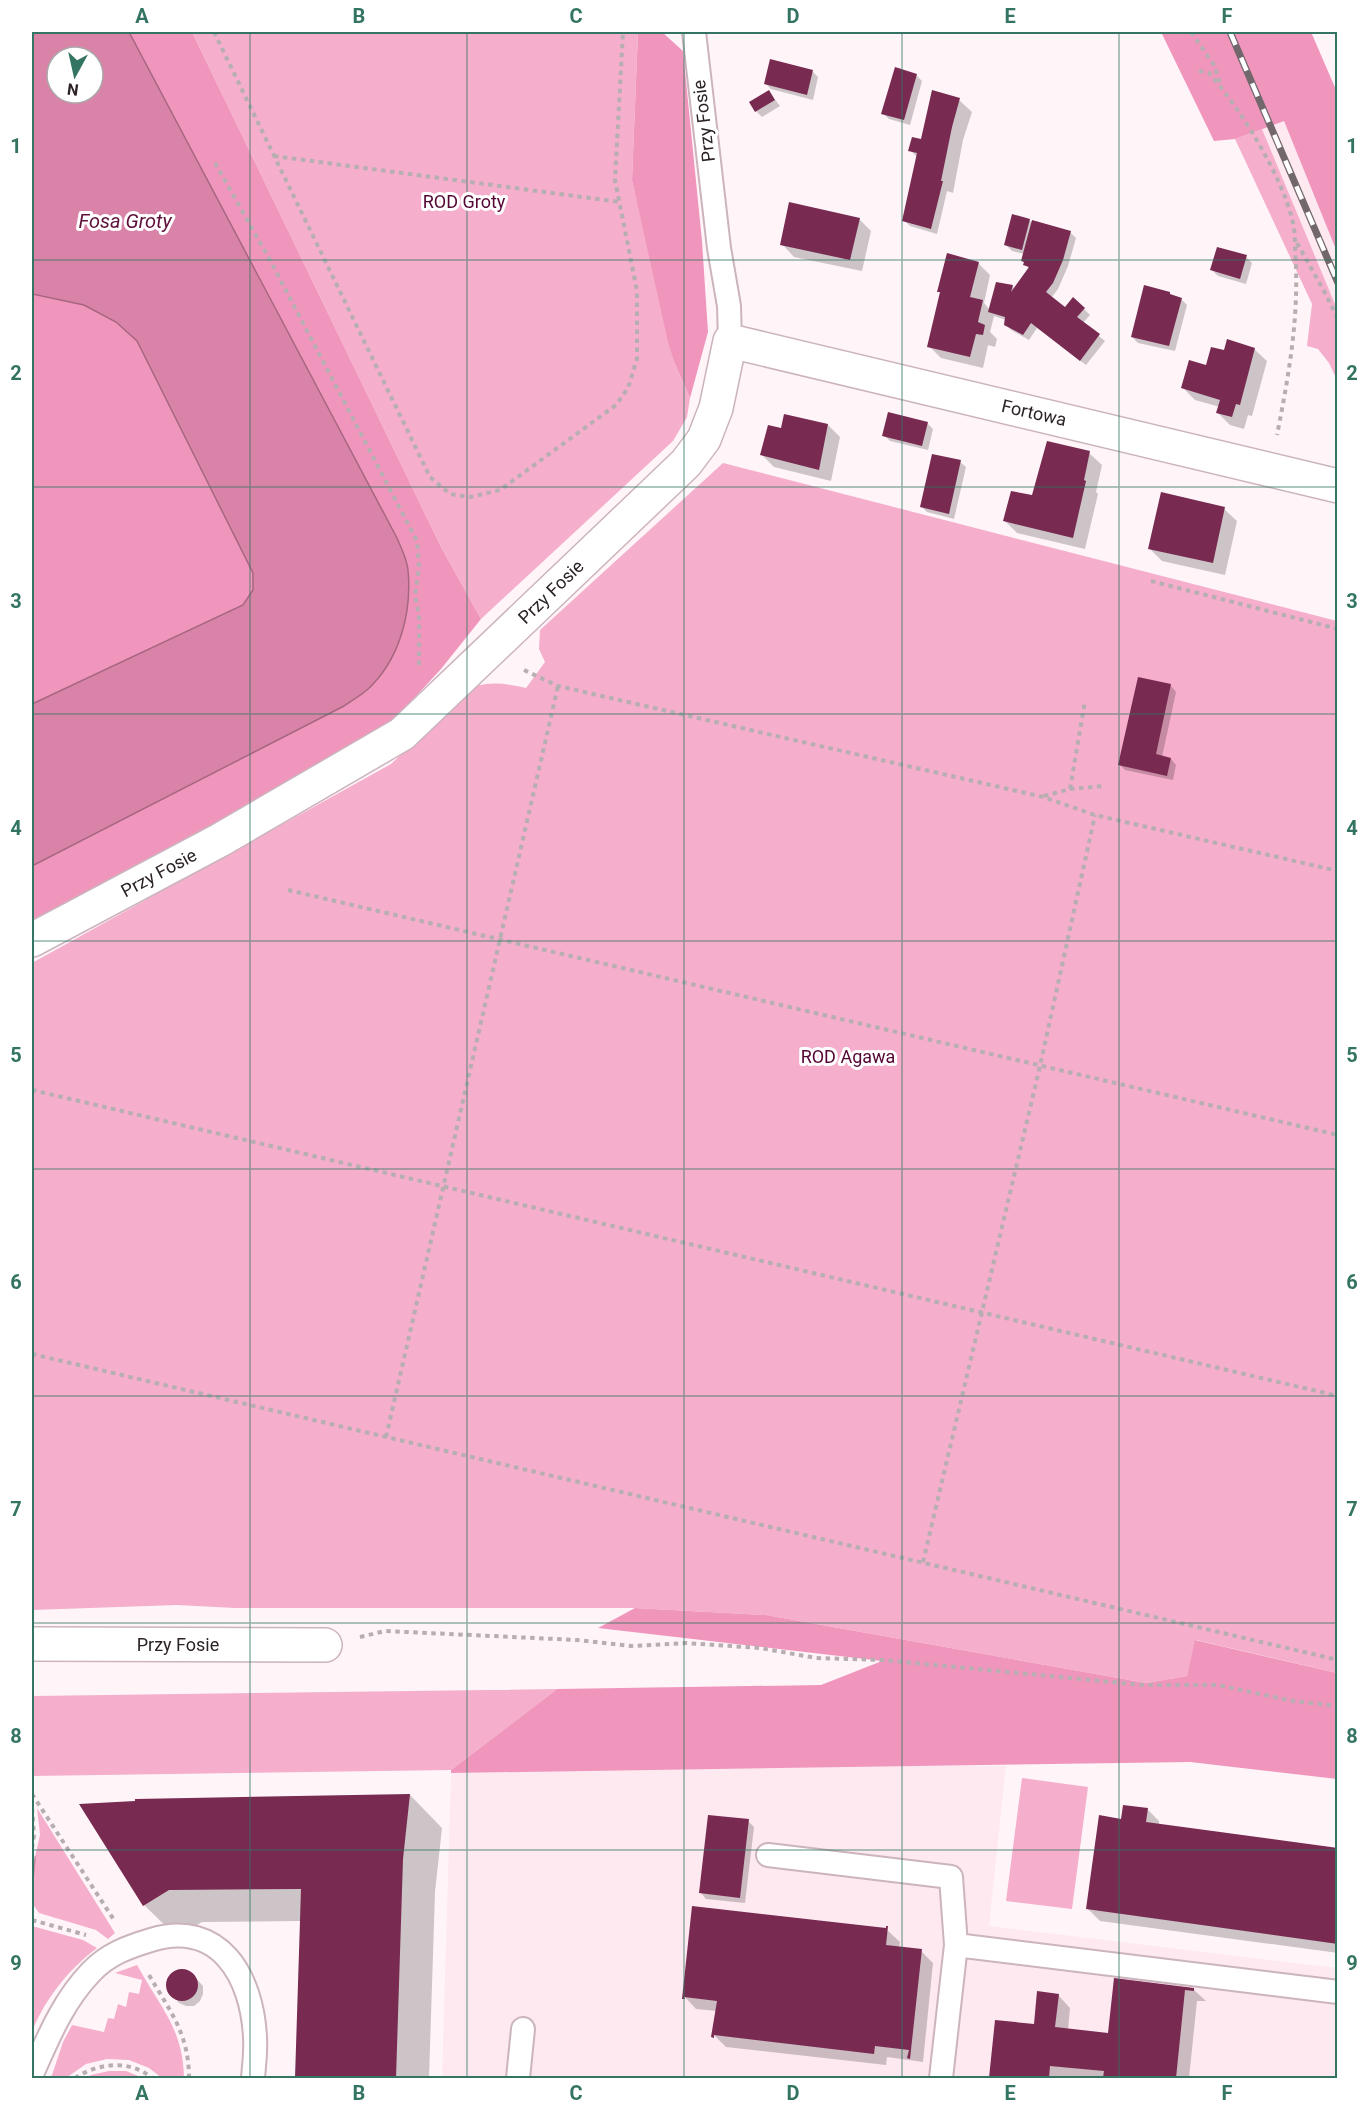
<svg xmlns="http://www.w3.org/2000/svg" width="1369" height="2110" font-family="Roboto,sans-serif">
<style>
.built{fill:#fee9f1}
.green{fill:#f5aecb}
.forest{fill:#f096bd}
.water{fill:#da83a9;stroke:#a66682;stroke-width:1.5;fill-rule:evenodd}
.shadow{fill:#0003}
.building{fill:#782a51}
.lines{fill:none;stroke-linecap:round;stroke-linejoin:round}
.lane-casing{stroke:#ccb4bd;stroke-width:26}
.street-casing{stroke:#ccb4bd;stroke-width:36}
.path{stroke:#b7aeb2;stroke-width:4;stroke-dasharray:4.5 4.5;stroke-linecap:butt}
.lane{stroke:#fff;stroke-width:22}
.street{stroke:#fff;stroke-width:33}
.rail-casing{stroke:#72686c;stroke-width:7}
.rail{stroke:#fff;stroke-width:4.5;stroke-dasharray:14;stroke-linecap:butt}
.grid{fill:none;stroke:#347462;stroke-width:1.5;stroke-opacity:0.55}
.labels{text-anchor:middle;stroke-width:6;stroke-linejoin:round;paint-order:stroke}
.street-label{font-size:18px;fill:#2c2327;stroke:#fff}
.park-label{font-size:18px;fill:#550533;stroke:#fff}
.water-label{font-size:20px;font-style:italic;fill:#5f103b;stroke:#fff}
.neatline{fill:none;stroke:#347462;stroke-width:2}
.grid-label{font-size:20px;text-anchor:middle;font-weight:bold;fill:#347462}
</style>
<rect width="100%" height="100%" fill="#fff5f9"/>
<path class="built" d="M1218,32l66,89 53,131v57l-75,-180z
M862,1766h144l-17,160 348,42v110h-895l9,-305z"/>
<path class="green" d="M192,32h446l-6,148 43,184 15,34 -3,19 -14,24 -192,178 -40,-72z
M1262,129l75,180v71l-8,-17 -11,-14 -11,-3 5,-42 -77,-165z
M723,463l614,158v1052l-141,-33 -9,36 -41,7 -380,-68 -131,-7h-400l-58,-3 -145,5v-647l359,-199 83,-77c18,-6 34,-3 52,1l19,-26 -6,-13 1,-19z
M557,1689l-106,81 -419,6v-80z
M1022,1778l66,9 -16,122 -66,-8z
M37,1808l78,125 -7,6 -12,-9 -57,-17 -7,-10v-33l8,-35z
M32,1926l51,14 14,8c-28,21 -53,52 -65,84z
M137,1965c23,42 46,63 47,113h-22l-13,-10 -20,-8 -22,-1 -21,5 -20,14h-15l12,-36 9,-17 32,7 4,-14 6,1 4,-15 8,3 3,-15 10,2 3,-14 -27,-7z
M109,2071h17l17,7h-57l5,-3z"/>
<path class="forest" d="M129,32h63l249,515 40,72 -40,50 -68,74 -341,177v-54l312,-160 23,-16 41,-123 -11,-29z
M638,32h24l21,19 19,190 6,91 -18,66 -15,-34 -7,-22 -36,-162z
M1161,32h150l26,60v160l-53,-131 -49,18 -21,2z
M32,294l52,11 32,17 21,19 116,232v17l-10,15 -211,99z
M635,1608l131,7 380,68 41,-7 8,-36 142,33v106l-147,-17 -739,11v-3l106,-81 264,-4 61,-24 -284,-33z"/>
<path class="water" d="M32,32h97l268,506c4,10 10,21 11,32 4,42 -8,90 -41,120 -7,6 -15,10 -23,16l-312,160v-162l211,-99 10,-15v-17l-116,-232 -21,-19 -32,-17 -52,-11zM57,57h36v36h-36z"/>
<path class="shadow" d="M813,72l5,5 -5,23 -42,-11 -6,-6z
M916,75l6,6 -12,44 -21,-6 -6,-6z
M769,92l11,14 -18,11 -6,-6z
M959,100l13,12 -9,28 -10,53 -6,-2 -10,43 -27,-8 -6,-6 14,-62 -8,-8 13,-9z
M859,219l12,12 -9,40 -68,-14 -12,-13z
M1029,220l4,4 37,8 6,6 -8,28 -10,23 -7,9 14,11h19l6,6 -7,8 22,18 -19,24 -49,-37 -8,12 -18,-10 -6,-6 1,-4 -12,-4 -4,16 7,7 -2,8 -7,-2 -5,23 -42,-10 -12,-12 12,-52 -2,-3 39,-28 12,12 -6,28 6,7 22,-24 3,3 14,-20 -7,-9 2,-6 -12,-3 -6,-6z
M1246,257l6,6 -6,21 -28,-8 -6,-6z
M1181,299l6,6 -12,46 -37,-8 -6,-6z
M1254,349l13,12 -15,55 -4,-1 -4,14 -14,-4 -12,-12 2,-6 -25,-7 -12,-12 42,-36z
M927,423l6,6 -5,21 -38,-9 -6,-6z
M828,425l12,12 -9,44 -57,-14 -12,-12 20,-25z
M1089,453l13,12 -6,27 2,2 -13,55 -68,-16 -12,-12z
M960,462l6,5 -12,52 -27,-7 -5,-5z
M1224,509l13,12 -12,54 -63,-14 -12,-12z
M1139,679l32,7 5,6 -14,65 9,2 5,6 -3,15 -48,-10 -6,-6z
M410,1795l32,33 -7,64 -6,186h-133l5,-157 -99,1 -25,15 -33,-32 -8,-105z
M1147,1809l12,12v4l179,24v104l-238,-32 -12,-12 35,-89z
M748,1821l6,6 -9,76 -39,-4 -5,-6z
M32,1853l4,4 -4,40z
M887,1930l13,12 -1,6 22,3 12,12 -10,99 -36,-5 -1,8 -160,-18 -13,-13 4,-23 -21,-2 -12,-13z
M184,1970l8,4 11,12v8l-3,7 -6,5h-8l-7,-3 -11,-13 -1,-7 4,-8 6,-4z
M1116,1980l77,9 13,12h-9l-8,77h-199l6,-56 39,4 23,-31 12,13 -2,22 42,4z"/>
<path class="building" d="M770,59l43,11 -6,25 -43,-11z
M895,67l22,7 -13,46 -23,-6z
M769,90l6,10 -20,12 -6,-10z
M932,90l28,8 -8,29 -11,54h2l-12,48 -29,-8 15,-68 -9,-2 4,-14 9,2z
M789,202l71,16 -10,42 -70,-15z
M1012,214l18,5 -8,31 -18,-5z
M1032,220l39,11 -8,29 -10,23 -7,9 19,15 8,-10 12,11 -8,9 23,17 -20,27 -49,-38 -8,12 -19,-10 1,-8 -17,-5 8,-30 17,3 -2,7 18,-25 -6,-2 1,-3 -3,-1z
M1217,247l30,8 -7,24 -30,-9z
M947,253l32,9 -9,35 13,3 -5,22 7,3 -2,10 -7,-1 -6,23 -43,-10 13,-55h-3z
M1144,285l26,7v2l12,4 -13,48 -38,-9z
M1227,339l28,9 -15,57 -4,-1 -4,13 -16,-4 4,-13 -39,-12 8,-28 17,5 5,-18 13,3z
M888,412l40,10 -6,24 -40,-10z
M784,414l44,10 -9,46 -59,-15 8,-30 13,3z
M1047,441l43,10 -6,29 2,1 -13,57 -70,-17 8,-30 21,4z
M932,454l29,6 -12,54 -29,-7z
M1161,492l64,15 -12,56 -65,-14z
M1138,677l33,7 -15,70 15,4 -4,18 -49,-11z
M410,1794l-7,65 -7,219h-101l6,-189 -132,1 -26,16 -64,-102 56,-3v-2z
M1123,1805l25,3 -2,14 192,26v96l-252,-35 13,-94 22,4z
M708,1815l41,4 -9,79 -41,-5z
M692,1906l194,22v-2h2l-2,19 36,4 -12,110 -3,-1 2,-8 -34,-4 -1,8 -160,-19v3l-3,-1 6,-36 -33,-4 1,2h-3z
M166 1985a16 16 0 1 1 32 0a16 16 0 1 1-32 0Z
M1114,1978l80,10v3l-9,-1 -9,88h-73l1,-7 -54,-5 -1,12h-60l6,-58 39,4 3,-33 22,3 -4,33 53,6z"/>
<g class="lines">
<g class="lane-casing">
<path id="lane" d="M694,32l25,216 10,58 1,35
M768,1855l183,22 5,68 -15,133
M956,1945l382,47
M32,2074c16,-36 31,-73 59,-102 17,-18 37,-25 60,-32 69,-21 101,37 104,97 1,14 -1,28 -2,41
M518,2078l5,-49"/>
</g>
<g class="street-casing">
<path id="street" d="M32,940l188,-100 182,-106 284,-271 18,-24 12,-31 14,-67 608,145
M32,1644l293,1"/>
</g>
<path class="path" d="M214,32l216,445 20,17 20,3 30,-7 116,-85 12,-17 9,-29v-68l-22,-111 8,-148
M1191,32l23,33 6,18
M1199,71l10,2c31,35 74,104 84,150 2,9 2,18 2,27 5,63 -6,124 -18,185
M274,156l346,46
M215,163l55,97 147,281 2,26 -4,29 4,19v52
M1297,243l27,48 14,28
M1151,581l187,48
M524,670l34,16 485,111 52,18 243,56
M1070,789l33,-3
M1044,796l26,-7 15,-88
M288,890l1050,245
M32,1090l1306,306
M32,1354l1306,306
M386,1437l172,-751
M923,1562l117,-496 55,-251
M360,1637l25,-6 192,9 54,6 55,-3 74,5 56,10 67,2 260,25h75l75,16 45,5
M32,1794l82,126
M32,1808l2,27 -2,13
M32,1920l54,15
M149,1975c21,36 40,59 40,103
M75,2078c23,-15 54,-19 77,0"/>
<use href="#lane" class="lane"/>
<use href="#street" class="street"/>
<g class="rail-casing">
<path id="rail" d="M1230,32l108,251"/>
</g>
<use href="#rail" class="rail"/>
</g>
<path class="grid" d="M250,32v2046M467,32v2046M684,32v2046M902,32v2046M1119,32v2046M32,260h1306M32,487h1306M32,714h1306M32,941h1306M32,1169h1306M32,1396h1306M32,1623h1306M32,1850h1306"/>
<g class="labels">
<g class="street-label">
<text transform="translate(704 121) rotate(-97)" y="6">Przy Fosie</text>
<text transform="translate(1034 413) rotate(13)" y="6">Fortowa</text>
<text transform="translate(551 592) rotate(-44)" y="6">Przy Fosie</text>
<text transform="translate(159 873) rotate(-28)" y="6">Przy Fosie</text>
<text x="178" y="1651">Przy Fosie</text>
</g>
<g class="park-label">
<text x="464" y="208">ROD Groty</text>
<text x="848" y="1063">ROD Agawa</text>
</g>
<g class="water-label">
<text x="125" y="228">Fosa Groty</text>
</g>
</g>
<rect width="1369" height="2110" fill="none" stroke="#ffffff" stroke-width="66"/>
<g transform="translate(75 75) rotate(188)"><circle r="28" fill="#ffffff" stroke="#aba7a9" stroke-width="1.5"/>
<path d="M0-4.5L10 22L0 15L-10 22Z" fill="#347462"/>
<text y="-9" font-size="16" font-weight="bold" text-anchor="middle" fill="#2c2327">N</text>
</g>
<rect x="33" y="33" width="1303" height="2044" class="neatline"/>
<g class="grid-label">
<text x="142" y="23">A</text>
<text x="359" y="23">B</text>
<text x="576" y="23">C</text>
<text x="793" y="23">D</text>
<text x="1010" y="23">E</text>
<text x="1227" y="23">F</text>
<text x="16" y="153">1</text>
<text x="1352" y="153">1</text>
<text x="16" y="380">2</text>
<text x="1352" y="380">2</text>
<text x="16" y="608">3</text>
<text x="1352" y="608">3</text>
<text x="16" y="835">4</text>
<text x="1352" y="835">4</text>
<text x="16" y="1062">5</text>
<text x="1352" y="1062">5</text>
<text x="16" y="1289">6</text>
<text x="1352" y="1289">6</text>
<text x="16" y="1516">7</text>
<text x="1352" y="1516">7</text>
<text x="16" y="1743">8</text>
<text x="1352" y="1743">8</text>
<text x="16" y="1970">9</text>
<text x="1352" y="1970">9</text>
<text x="142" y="2100">A</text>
<text x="359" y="2100">B</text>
<text x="576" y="2100">C</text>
<text x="793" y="2100">D</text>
<text x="1010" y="2100">E</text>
<text x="1227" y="2100">F</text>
</g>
</svg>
